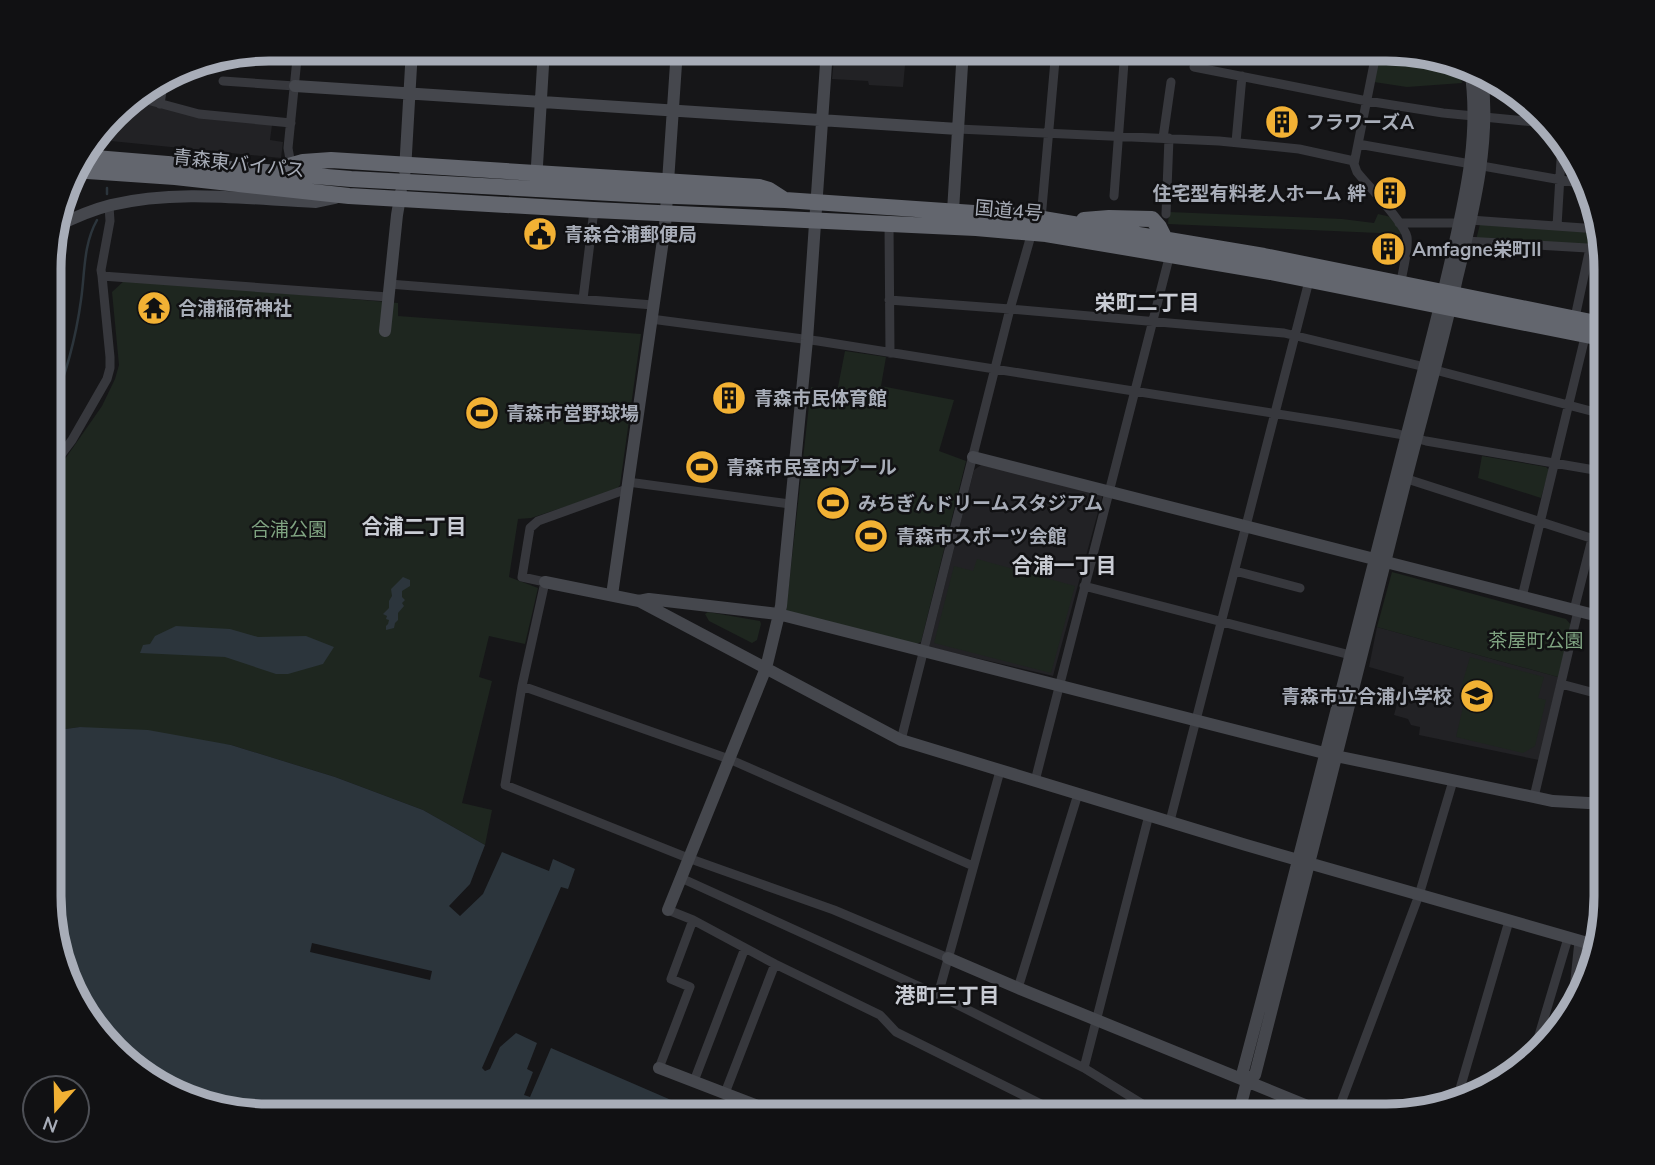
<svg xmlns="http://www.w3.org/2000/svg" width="1655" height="1165" font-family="'Nunito Sans','Noto Sans JP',sans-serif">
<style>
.built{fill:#222225}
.green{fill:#1e261f}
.water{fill:#2c353c}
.pier{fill:#161618}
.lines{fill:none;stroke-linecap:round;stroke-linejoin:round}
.stream{stroke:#2c353c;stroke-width:2.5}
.street{stroke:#37383d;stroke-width:9}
.secondary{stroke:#45474d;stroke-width:12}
.highway{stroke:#63666e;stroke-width:16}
.labels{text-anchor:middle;stroke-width:5;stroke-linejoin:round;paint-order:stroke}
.poi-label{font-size:19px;font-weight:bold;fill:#a8adb8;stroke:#111113;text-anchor:start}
.street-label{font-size:19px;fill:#a8adb8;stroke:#111113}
.park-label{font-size:19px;fill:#7fa381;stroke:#111113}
.neighbourhood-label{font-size:21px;font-weight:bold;fill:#c9ccd4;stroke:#111113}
.rim{fill:none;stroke:#a8adb8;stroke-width:9}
</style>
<rect width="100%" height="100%" fill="#161618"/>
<path class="built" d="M835,49h38l33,5 -3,33 -34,-2 -1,-4 -36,-2z
M132,99l29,9 111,17 -2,15 13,2 -2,16 -170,-17 -2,-17 6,-9 12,1z
M981,465l122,29 -50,182 -124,-29 45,-177z
M1377,627l181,50 -19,83 -120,-25 1,-8 -9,-2 -3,-6 -14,-4 10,-38 -35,-10z"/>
<path class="green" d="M1381,49h18l58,12 2,1 3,21 -55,4 -33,-5z
M1169,212l173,7 32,4 4,-9 13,3 11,17 -234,-10z
M1480,224l118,8 5,14 -127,-6z
M125,280l273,23v13l243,18 -21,151 -4,5 -85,28 -13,1 -9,58 29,11 -13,56 -36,-8 -10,41 13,4 -30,122 30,7 -7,35 -62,-35 -88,-33 -104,-32 -151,-18 -29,4 1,-242 6,-20 44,-63 13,-27 4,-14 -7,-73z
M845,351l41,6 -5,29 73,14 -15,51 27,10 -45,181 -5,2 -130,-33 25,-224 26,5z
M1482,456l64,11 3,3 -8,28 -63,-20z
M977,559l98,27 -24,87 -117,-30 20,-77 19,5z
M1392,572l174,47 5,6 -13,52 -181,-50z
M708,612l52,9 1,3 -4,16 -5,3 -43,-22 -4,-7z
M1470,657l74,20 -6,21 8,2 -11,46 -12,7 -67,-16 11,-47 -6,-2z"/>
<path class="water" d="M403,577l7,3v6l-8,5v6l3,3 -3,3 2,3 -6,7v7l-3,3 -1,5 -8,2v-4l2,-2 1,-4 -3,-1 1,-3 -4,-2 6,-6v-7l3,-5 -1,-7z
M176,626l54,3 28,8 48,-1 28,11 -11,17 -35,10h-12l-51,-17 -85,-4 3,-8 7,-1 5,-8z
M80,727l68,3 83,15 104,32 88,33 62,35 -15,39 -21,22 11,10 23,-22 19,-42 47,19 4,-12 22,10 -7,20 -7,-2 -79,181 3,3 5,-2 10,-22 16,-14 21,10 -10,26 6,3 -9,23 6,2 21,-49 157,68h-452l-58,-12 -62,-33 -58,-66 -27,-81v-193z"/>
<path class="pier" d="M312,943l120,28 -2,9 -120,-28z"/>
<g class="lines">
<path class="stream" d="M107,126l1,12
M107,194v-6
M51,411c14,-34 25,-74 30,-111 4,-27 2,-55 16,-80"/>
<path class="street" d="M907,49l148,9
M1377,49l-23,115 3,8c11,14 47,50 50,65 2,11 -5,37 -7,49
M1194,67l173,34 76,12 102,10
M223,81l72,5
M136,97l63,17 92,9
M160,104l4,-25
M958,129l261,12 80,8 55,12
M1163,138l8,-56
M1236,142l6,-66
M1358,144l226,40
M291,165l-3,-17 10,-99
M1114,196l11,-147
M109,206l1,15 -9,49 1,6 286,21
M1166,214l3,-76
M1041,219l15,-170
M1470,220l128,9
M1399,223h60
M889,224l1,129
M1557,226l5,-83
M1466,241l138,8
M389,284l264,21
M583,299l11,-89
M889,300l121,9 274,24 141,34
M651,319l167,22 517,82 63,11 28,7 180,31
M1574,322l16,-74
M1435,370l171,45
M51,468l21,-28 35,-61 3,-11v-11l-8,-81
M1401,477l205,66
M628,482l162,22
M627,489l-89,32 -8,7 -8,49 23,5 -23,104 -17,99 183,73 146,52 114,48
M1235,571l65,17
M1084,586l270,70
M1522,597l64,-264
M1574,610l18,-71
M1561,684l45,12
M522,686l207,73 244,107
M901,740l109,-431 22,-77
M1035,781l135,-527
M1534,797l44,-186
M1149,815l-65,253 78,48
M1170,821l140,-544
M681,878l257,117 146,73
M668,910l25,10 82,44 105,51 16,17 169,84
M1593,945l13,-55
M1018,988l60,-194
M938,995l62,-224
M1572,1008l7,-67
M1534,1052l34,-114
M659,1068l31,-81 -19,-8 22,-59
M694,1081l51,-133
M725,1093l50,-129
M1457,1099l52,-178
M1336,1116l83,-221 34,-114"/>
<path class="secondary" d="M295,86l663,43
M405,171l7,-122
M536,182l8,-133
M953,211l10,-162
M55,227c18,-9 36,-17 56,-22 66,-16 137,-6 205,-3l19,-4
M385,331l12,-116 4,-23
M973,457l633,161
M545,582l94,19 262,139 345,105 352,101
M612,595l53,-369 12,-177
M639,601l10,-2 129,15 558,142 217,45 53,3
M668,910l98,-242 15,-62 26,-266 20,-291
M948,958l70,30 314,128
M659,1068l125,48
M1247,1081l8,-6c52,-198 100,-398 151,-596 17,-67 36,-133 51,-201 16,-66 34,-135 25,-204
M1238,1116l9,-35 -4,-10c53,-198 102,-396 153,-594 19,-76 40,-150 57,-226 14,-61 27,-120 17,-183"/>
<path class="highway" d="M83,157l268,22 297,16 137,5 246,17 233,39 342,69
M278,169l25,-7 28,-2 428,27 10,3 14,9
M73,170l102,7 174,19 245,14 382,18 70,6 225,38 335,67
M1084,220l25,-2 43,1 7,8 6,12"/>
</g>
<defs>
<g id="building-disc" transform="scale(1.75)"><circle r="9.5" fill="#f2b134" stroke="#111113"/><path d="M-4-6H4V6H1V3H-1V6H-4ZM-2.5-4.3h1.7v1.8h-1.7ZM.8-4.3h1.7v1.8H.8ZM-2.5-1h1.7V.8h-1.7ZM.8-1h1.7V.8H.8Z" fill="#111"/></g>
<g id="civic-disc" transform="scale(1.75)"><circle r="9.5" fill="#f2b134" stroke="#111113"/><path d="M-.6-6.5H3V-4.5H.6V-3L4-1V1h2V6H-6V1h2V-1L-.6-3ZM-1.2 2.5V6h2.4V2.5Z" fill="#111"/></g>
<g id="temple-disc" transform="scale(1.75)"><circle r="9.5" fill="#f2b134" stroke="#111113"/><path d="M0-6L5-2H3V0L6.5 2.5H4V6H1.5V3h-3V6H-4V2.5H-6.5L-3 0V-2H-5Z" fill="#111"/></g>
<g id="stadium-disc" transform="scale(1.75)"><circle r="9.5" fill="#f2b134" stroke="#111113"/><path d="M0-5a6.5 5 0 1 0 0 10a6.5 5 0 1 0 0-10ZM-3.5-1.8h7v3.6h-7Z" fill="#111"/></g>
<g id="school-disc" transform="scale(1.75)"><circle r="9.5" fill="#f2b134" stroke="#111113"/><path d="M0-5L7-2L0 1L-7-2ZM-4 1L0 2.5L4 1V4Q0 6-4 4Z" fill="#111"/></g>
</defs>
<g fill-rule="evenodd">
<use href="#building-disc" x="1282" y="122"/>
<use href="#building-disc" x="1390" y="193"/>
<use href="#civic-disc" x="540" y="234"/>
<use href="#building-disc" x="1388" y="249"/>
<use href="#temple-disc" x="154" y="308"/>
<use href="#building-disc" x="729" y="398"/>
<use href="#stadium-disc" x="482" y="413"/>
<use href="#stadium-disc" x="702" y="467"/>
<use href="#stadium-disc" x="833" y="503"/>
<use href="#stadium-disc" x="871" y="536"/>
<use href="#school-disc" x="1477" y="696"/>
</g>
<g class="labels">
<g class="poi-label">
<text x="1306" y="129">フラワーズA</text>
<text x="1366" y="200" text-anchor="end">住宅型有料老人ホーム 絆</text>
<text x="564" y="241">青森合浦郵便局</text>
<text x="1412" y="256">Amfagne栄町II</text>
<text x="178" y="315">合浦稲荷神社</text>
<text x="754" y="405">青森市民体育館</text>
<text x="506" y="420">青森市営野球場</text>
<text x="726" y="474">青森市民室内プール</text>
<text x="858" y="510">みちぎんドリームスタジアム</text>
<text x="896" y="543">青森市スポーツ会館</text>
<text x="1452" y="703" text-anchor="end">青森市立合浦小学校</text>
</g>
<g class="street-label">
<text transform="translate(239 163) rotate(6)" y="7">青森東バイパス</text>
<text transform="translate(1009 210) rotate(5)" y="7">国道4号</text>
</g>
<g class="park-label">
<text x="289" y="536">合浦公園</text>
<text x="1536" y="647">茶屋町公園</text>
</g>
<g class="neighbourhood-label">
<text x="1147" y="310">栄町二丁目</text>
<text x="414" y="534">合浦二丁目</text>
<text x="1064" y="573">合浦一丁目</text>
<text x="947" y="1003">港町三丁目</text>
</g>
</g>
<path d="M0 0H1655V1165H0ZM269 61H1386A208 208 0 0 1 1594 269V896A208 208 0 0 1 1386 1104H269A208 208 0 0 1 61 896V269A208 208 0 0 1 269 61Z" fill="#111113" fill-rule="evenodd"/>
<path class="rim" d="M269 61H1386A208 208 0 0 1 1594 269V896A208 208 0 0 1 1386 1104H269A208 208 0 0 1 61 896V269A208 208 0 0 1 269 61Z"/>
<g transform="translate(56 1109) rotate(200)"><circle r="33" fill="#111113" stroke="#4d4f55" stroke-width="2"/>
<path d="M0-5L12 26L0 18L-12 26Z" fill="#f2b134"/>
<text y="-10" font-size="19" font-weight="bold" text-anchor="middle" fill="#a8adb8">N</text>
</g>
</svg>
